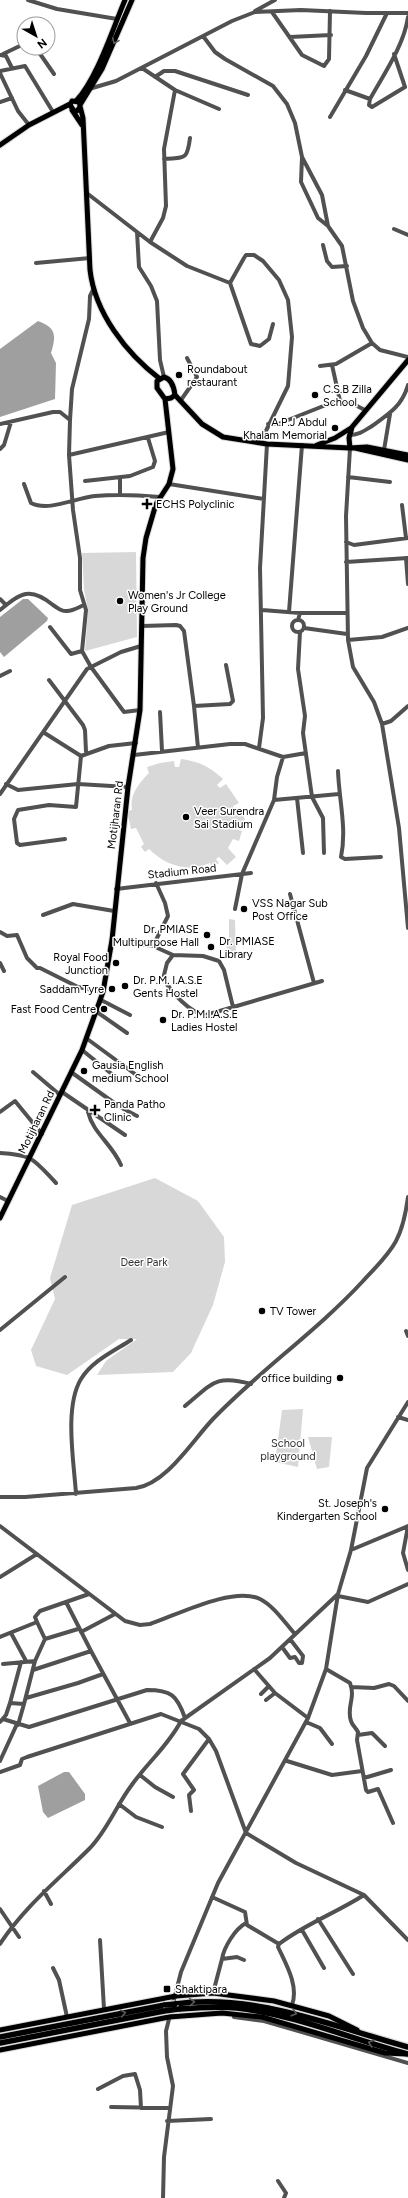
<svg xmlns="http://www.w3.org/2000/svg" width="408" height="2198" font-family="Figtree,sans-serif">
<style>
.green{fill:#d8d8d8}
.water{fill:#9f9f9f}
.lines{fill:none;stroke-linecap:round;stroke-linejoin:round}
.major-casing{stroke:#dbdbdb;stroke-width:7}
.highway-casing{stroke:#dbdbdb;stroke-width:8}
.minor{stroke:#515151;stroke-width:4}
.major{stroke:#000;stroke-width:5}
.highway{stroke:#000;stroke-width:5.5}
.highway-bridge-casing{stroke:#dbdbdb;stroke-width:8;stroke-linecap:butt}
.highway-bridge{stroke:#000;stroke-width:5.5}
.oneway{stroke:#595959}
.poi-dot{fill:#000;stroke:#fff;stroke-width:1.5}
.labels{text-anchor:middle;stroke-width:3;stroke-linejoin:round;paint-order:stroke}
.poi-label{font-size:11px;fill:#000;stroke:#fff;text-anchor:start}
.street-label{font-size:11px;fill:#000;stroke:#fff}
.park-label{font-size:11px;fill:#2f2f2f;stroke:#fff}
</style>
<rect width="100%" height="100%" fill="#fff"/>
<path class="green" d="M136,552l1,85 -52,14 3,-40 -4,-22 -2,-36z
M181,759c17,2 29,8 42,20l-6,6 3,3 6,-4 13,19 -6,3 1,6 9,-2 2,11 -9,2v6l6,2 -3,10 -6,-2 -5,9 8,9 -9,8 -8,-8 -3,2 3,4 -7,4 -2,-4c-23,10 -45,2 -61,-14l-4,3 -4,-5 3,-3 -8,-16 -5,1 -4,-18 5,-1c-3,-15 7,-27 17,-37l-2,-6 13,-4 14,-2 1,6h4z
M229,919l6,1 1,33 -10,3 1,-7 -1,-4 3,-3z
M155,1178l43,23 26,36 1,25 -12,43 -22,48 -18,19 -76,3 9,-14 31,-22h-18l-52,36 -31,-9 -5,-16 24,-51 -5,-21 22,-73z
M303,1409l-5,58 -23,-5 7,-52z
M308,1437h24l-3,30 -12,2z"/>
<path class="water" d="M38,321c19,7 18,15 13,32l5,10 -1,36 -55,18v-68z
M23,599h5l20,19 -1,3 -43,36 -4,-5v-35z
M64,1772h5l16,22v6l-37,18 -5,-6 -5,-26z"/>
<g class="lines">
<g class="major-casing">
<path id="major" d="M76,101c21,-22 37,-73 49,-101
M80,105l22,-36 30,-69
M80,107l-3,4h-3l-4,-6 2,-4 7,1 4,16 7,152c5,43 36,83 70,109
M72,110l10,15
M0,145l29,-20 41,-21
M164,377c8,2 10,10 11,18l-4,3 -6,1 -8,-11v-7z
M175,395l27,29 21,13 44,7 83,4 17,-1 41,8
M317,445l18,-7 16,-10
M350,448l-1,-10 3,-11 56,-67
M355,448l53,12
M0,1218l82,-168 21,-58 9,-52 16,-153 12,-77 3,-152 3,-20 10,-34 13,-20 4,-15 -8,-70
M0,2030l176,-34 37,-3 61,8 55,15 28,14
M0,2050l169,-33 53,-4 40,4 123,36 21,1"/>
</g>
<g class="highway-casing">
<path id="highway" d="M175,2004c81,-11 156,22 233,43
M179,2009c20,-1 39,-3 58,-1 59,7 114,31 171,46
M0,2037l165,-32
M0,2043l164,-32"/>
</g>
<path class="minor" d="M28,0l29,9 60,10
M255,11l20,-11
M272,12l30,43 22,11 5,-7 1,-48
M203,36l12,16 10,7 48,27 14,18 8,19 7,34 -1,25 17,36 10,8 14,20 11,55 10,27 9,15 -36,21 -16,2
M290,37l41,-2
M36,48l18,26
M3,54l21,-10
M394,54l11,33 -33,20 -3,-2 1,-6c14,-25 34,-54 38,-82
M0,55l6,1 6,12
M142,68l33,22 44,19
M0,71l25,-5 28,46
M0,73l18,38 11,14
M155,77l9,-6h11l73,24
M89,89l27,-8 116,-60 23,-9 46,-2 65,3h42
M345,90l25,9
M0,102l12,-4
M330,117l36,-61 21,-43
M302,157l20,38 6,31
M164,159c21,-2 23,2 26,-21
M88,194l62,48 37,24 43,17 14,-25 2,-3h8l9,6 16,19 9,20 4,37 -4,49 -28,57
M394,229l14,6
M137,232l2,35 12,19 6,15 3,59 4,17
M150,242l13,-24 3,-12 -2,-57 11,-59
M323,245l4,16 5,6 15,-1
M36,263l54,-5
M230,283l21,61 9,2 9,-7 4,-15
M372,343l8,7 28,7
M332,365l8,36
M181,400l16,-23 -10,-19
M70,420l2,-31 17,-70 1,-23 3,-6
M0,424l53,-12h7l10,8 -1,35 4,55 7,48v32l6,20 -4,41 9,16 33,45 16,-2
M268,424h10l58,-23 13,1 16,8
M349,435c10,0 15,-4 23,-9 17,-12 30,-20 36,-41
M350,448l-4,68 2,124 5,27 21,35 8,22 17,104 9,100
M0,449l4,-4 7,-23
M384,450l6,-36
M69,455l100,-23
M348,477l42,5
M120,478v16
M85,481l45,-5 23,-9 2,-6 -7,-23
M24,484l7,19c18,9 44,-5 64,-7 22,-2 43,-1 65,1
M169,484l95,15
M402,505l4,33
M346,542l8,3 54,-7
M406,558l2,26
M346,562l62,-4
M0,599l6,6
M0,610c21,-17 30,-24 53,-5 5,3 8,7 14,6 6,0 12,-4 17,-6
M262,610l38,3
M289,612l13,-167
M292 626a6 6 0 1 1 12 0a6 6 0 1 1-12 0Z
M298,620l2,-7h47
M142,626l34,-1 4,1 4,5 10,75 4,42
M50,627l21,27 11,-3
M304,628l43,6
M300,632l-2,37 7,47 -2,17 9,64 11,21 1,35
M348,640l34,-3 26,-9
M0,676l10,-5
M49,680l34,45 2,5 1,22
M194,706l36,-2 3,-3 -7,-36
M160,712l2,39
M382,724l9,-3 17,-15
M43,732l38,24 28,-10 27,-3
M259,748l4,-30 -3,-150 7,-124
M134,755l96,-11h15l38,13 23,-4
M338,771c1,29 9,57 3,86l4,2 36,-2
M6,784l12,6 60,-6 50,3
M0,794l87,-125 34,-17 20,-6
M297,798l6,55
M274,800l65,-6
M65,839l-45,6 -3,-2 -3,-24 4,-9 31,-5 27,2 5,-51
M116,889l135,-16
M290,894l24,89
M235,909l7,-35 32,-74 3,-23 6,-20
M43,915l30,-11 41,7
M0,932l7,4 10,-1 10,23 10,10h3l38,19 25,5
M112,940l41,6 20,9 30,1 16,5 5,9 9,37
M153,946l15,-30 -3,-13 -9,-20
M173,955l-6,8 -4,16c9,13 27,35 43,36l116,-34
M0,963l4,8
M101,1000l29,15
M97,1012l30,21
M86,1038l53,39
M82,1050l36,29
M33,1072l27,23
M71,1072l49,35 17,9
M62,1092l63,43
M0,1112l15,-11 27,33
M88,1112c5,21 24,32 33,53
M0,1153c34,2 33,6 56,30
M0,1197l8,4
M0,1330l65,-53
M406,1331l2,5
M185,1406c27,-22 30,-32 66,-22
M398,1417l10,3
M76,1494c-2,-32 -12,-87 5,-115 11,-18 33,-28 50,-39
M0,1497h25l111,-9c31,-5 56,-47 77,-69 47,-49 104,-88 150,-138 11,-12 25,-25 33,-40 7,-13 10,-29 12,-44
M0,1526l125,95 15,4 10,-1c27,-9 83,-38 110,-25 14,7 25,24 35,35
M408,1526l-5,27 5,17
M351,1550l57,-24
M0,1577l37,-23
M338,1596l30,6 40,-18
M37,1622l8,17 33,-10
M81,1632l34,-18
M11,1633l15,28
M0,1637l37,-15 -2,-5 5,-6 49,-17
M282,1647l8,11 5,-1 4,6h3l1,-7 -13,-17
M91,1651l39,72
M3,1664l32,-3
M254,1669l21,24 33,25
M326,1669l24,14c6,16 -4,24 1,38 1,4 5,7 7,11l-1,8 9,50 2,2 10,-3 15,34
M33,1670l58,-19 -25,-49
M351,1687l23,1 15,-4 5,2 14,15
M261,1694l8,-8
M26,1698l52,-15 25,-9
M266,1700l9,-7
M10,1703l11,-41
M3,1719l26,8 118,-37c24,0 30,5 38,28
M0,1722l6,-7 4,-12 14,1 11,-43 10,-22
M306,1722l14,6 12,16
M18,1725l6,-21
M358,1735l14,-2 13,13
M0,1761l17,-37
M287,1761l45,14 30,-4
M0,1772l20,-7 2,-6 5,-2 134,-43 38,15 10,10 7,12 30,82 50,30 68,32 44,45
M140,1775l15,12 18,10
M364,1778l27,-8
M119,1804l17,13 26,10
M191,1811l-2,-16 5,-5 -11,-16 26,-35
M44,1891l7,13
M212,1897l33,15 2,13 32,19
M0,1909l19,28
M318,1919l35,55
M302,1930l22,38
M100,1940l4,69
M0,1944c24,-37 58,-64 89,-95 18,-18 27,-43 42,-63 16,-23 37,-40 50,-65l89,-63 68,-64
M279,1944c26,-20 57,-31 85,-49
M279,1944l-1,3c8,17 21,39 14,58
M222,1959c2,-12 13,-30 24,-36
M53,1968l6,12 8,37
M213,1993l9,-34 15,-2 7,3
M234,2017l30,4 144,42
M98,2089l25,-13 12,-2 5,16 1,18
M111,2107l59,1
M167,2121l44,-2
M278,2181l8,12 -2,5
M163,2198l1,-41 9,-71 -6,-29 -1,-26 15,-59 37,-89 90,-165 18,-49 12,-75 13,-44 16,-82 41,-66"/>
<use href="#major" class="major"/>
<use href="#highway" class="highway"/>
<g class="highway-bridge-casing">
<path id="highway-bridge" d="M165,2005l10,-1
M164,2011l15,-2"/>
</g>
<use href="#highway-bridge" class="highway-bridge"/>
</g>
<defs><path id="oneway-chevron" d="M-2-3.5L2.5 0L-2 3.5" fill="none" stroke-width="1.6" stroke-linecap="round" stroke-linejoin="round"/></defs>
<g class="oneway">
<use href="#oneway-chevron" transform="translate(115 41) rotate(114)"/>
<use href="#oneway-chevron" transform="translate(192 2002) rotate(-5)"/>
<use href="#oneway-chevron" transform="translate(123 2013) rotate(-12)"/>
<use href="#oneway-chevron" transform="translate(294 2013) rotate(16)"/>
<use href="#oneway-chevron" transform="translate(371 2043) rotate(-162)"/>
</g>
<g class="poi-dot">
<circle cx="179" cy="375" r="4"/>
<circle cx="315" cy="395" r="4"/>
<circle cx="335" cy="428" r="4"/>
<path d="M145 498h4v4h4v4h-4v4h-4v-4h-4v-4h4z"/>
<circle cx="120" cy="601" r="4"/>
<circle cx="186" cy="817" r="4"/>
<circle cx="244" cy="909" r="4"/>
<circle cx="207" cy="935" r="4"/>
<circle cx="211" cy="947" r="4"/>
<circle cx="116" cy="963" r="4"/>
<circle cx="125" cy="986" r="4"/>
<circle cx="112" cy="989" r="4"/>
<circle cx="104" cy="1009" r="4"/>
<circle cx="163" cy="1020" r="4"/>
<circle cx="84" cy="1071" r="4"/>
<path d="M93 1104h4v4h4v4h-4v4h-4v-4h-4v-4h4z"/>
<circle cx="262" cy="1311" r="4"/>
<circle cx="340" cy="1378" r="4"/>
<circle cx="385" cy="1509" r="4"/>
<rect x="163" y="1985" width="8" height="8" rx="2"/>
</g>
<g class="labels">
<g class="poi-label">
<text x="187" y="373">Roundabout<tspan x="187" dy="13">restaurant</tspan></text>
<text x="323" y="393">C.S.B Zilla<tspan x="323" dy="13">School</tspan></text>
<text x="327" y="426" text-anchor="end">A.P.J Abdul<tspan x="327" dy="13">Khalam Memorial</tspan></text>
<text x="156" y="508">ECHS Polyclinic</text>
<text x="128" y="599">Women's Jr College<tspan x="128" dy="13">Play Ground</tspan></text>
<text x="194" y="815">Veer Surendra<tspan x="194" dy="13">Sai Stadium</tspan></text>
<text x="252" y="907">VSS Nagar Sub<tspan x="252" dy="13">Post Office</tspan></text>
<text x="199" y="933" text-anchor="end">Dr. PMIASE<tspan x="199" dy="13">Multipurpose Hall</tspan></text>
<text x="219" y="945">Dr. PMIASE<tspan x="219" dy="13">Library</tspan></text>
<text x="108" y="961" text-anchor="end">Royal Food<tspan x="108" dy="13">Junction</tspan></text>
<text x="133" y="984">Dr. P.M. I.A.S.E<tspan x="133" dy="13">Gents Hostel</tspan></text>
<text x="104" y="993" text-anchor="end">Saddam Tyre</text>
<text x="96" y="1013" text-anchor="end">Fast Food Centre</text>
<text x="171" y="1018">Dr. P.M.I.A.S.E<tspan x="171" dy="13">Ladies Hostel</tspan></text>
<text x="92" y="1069">Gausia English<tspan x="92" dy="13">medium School</tspan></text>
<text x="104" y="1108">Panda Patho<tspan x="104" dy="13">Clinic</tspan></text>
<text x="270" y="1315">TV Tower</text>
<text x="332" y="1382" text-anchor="end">office building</text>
<text x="377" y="1507" text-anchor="end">St. Joseph's<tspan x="377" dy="13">Kindergarten School</tspan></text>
<text x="175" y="1993">Shaktipara</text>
</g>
<g class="street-label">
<text transform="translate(115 815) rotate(-83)" y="4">Motijharan Rd</text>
<text transform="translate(182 871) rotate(-6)" y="4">Stadium Road</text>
<text transform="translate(36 1122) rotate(-64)" y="4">Motijharan Rd</text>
</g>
<g class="park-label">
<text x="144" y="1266">Deer Park</text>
<text x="288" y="1447">School<tspan x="288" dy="13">playground</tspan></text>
</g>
</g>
<g transform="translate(36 36) rotate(141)"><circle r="19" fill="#ffffff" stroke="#999999"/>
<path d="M0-3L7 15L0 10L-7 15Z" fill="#000000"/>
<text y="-6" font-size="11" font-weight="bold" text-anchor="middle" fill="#000000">N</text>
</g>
</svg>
